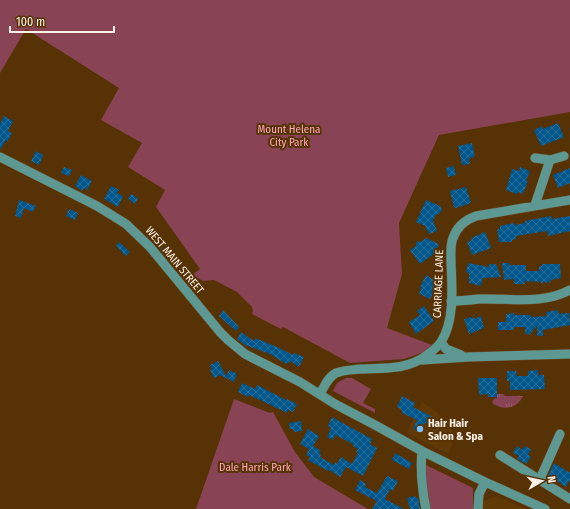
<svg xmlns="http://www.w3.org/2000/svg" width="570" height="509" font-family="'Fira Sans Condensed',sans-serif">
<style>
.built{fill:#613904}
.grass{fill:url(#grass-tufts)}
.green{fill:#884354}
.building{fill:url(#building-cross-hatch)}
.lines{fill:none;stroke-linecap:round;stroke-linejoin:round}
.minor-casing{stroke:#6d4d25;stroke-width:10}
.minor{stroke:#5d9992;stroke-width:9}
.poi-dot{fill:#7bbef9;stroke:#563205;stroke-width:1.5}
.labels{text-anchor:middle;stroke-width:4;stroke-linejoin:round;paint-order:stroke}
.park-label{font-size:11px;fill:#ffa9bb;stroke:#563205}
.street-label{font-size:11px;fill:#fdf1e7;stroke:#563205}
.poi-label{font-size:11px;font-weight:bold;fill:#fdf1e7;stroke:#563205;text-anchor:start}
</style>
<defs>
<pattern id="grass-tufts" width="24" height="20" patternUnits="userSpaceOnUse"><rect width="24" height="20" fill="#884354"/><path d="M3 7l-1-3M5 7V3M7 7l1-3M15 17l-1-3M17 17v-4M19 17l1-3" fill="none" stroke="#9a5f6d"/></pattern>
<pattern id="building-cross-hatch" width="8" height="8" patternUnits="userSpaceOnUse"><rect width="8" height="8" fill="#01568b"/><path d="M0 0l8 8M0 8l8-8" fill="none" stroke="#276f9b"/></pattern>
</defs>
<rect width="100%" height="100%" fill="#563205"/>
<path class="built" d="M422,402l15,10 19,23 -8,19 -41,-21z
M495,497l6,1 26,11h-47l4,-8z"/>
<path class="grass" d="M497,394h6l2,2h18c-6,13 -20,15 -31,7l2,-4 3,-1z"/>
<path class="green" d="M0,0h570v112l-131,23 -40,88 3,51 -15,54 45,17 -8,7 -20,7 -54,4 -67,-36 -2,2 -29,-15 1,-3 -1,-4 -15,-15 -23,-12 -11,1 -11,-6 8,-6 -44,-62 9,-17 -37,-23 14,-24 -41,-23 18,-32 -93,-59 -26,44z
M346,378h6l19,11 -8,14 12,6v4l-42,-22 4,-8z
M234,399l36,14 3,-1 22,40 19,25 54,32h-172z
M426,465l47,23v21h-43l-7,-41z"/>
<path class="building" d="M4,116l9,5 -5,10 4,2 -4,8 -2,-1 -6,10v-26z
M558,123l6,14 -23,9 -7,-16 8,-4 1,3z
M472,143l3,14 -6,1 1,6 -8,1 -4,-19z
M36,151l7,4 -4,10 -8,-4z
M454,166l2,9 -8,2 -2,-9z
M64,167l8,3 -3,6 -8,-3z
M520,167l10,4 -4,10h2l-5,13 -5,-2 -1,2 -11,-4 6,-21 7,2z
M570,168v15l-12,5 -5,-13z
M81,175l11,6 -5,9 -3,-2 -2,3 -7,-5z
M111,186l8,4 -2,3 6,3 -5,11 -14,-8z
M466,187l5,16 -15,5 -2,-1 -4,-16z
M131,194l7,4 -3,6 -7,-5z
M19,200l17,6 -3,6 -9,-4 -3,10 -6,-2z
M426,200l14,6 2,4 -2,3 -4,2 -3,5 4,11 -8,3 -4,-8 -9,-4z
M69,209l9,4 -3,7 -9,-4z
M551,216l1,3 18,-3v15l-22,5 -1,-5 -31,5v3l-4,1v2h-13l-2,-13h3v-3l14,-3v2l11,-2v-2z
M485,232l6,16 -19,7 -5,-13 5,-2 -1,-2z
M426,238l13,6 -4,9 -15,11 -10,-14 6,-4v-3l2,-2 3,1z
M119,242l11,10 -4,4 -10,-10z
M165,246l7,8 -4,4 -8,-8z
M468,263l21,4v-3h7l5,13 -18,1 -2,8 -12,-3v-10l-3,-1z
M502,263h7v2h17v6h13v-5h3v-2h18l1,14 -11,2 1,2 -10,1v-1l-16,-1v3h-11v-5l-10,1z
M426,275l11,7 -3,6 2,1 -6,10 -11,-5 2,-6 -1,-1z
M424,306l10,15 -18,13 -7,-12 11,-7 -3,-4z
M223,310l16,17 -3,4 -17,-15z
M558,310l1,4 10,-1 1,12 -27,5v6h-6v-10l-8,9 -4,-2v-6h-11v3h-16v-8h8v-8l8,-1v2h17v2l16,-1 -1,-4z
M481,316l3,12 -15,6 -5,-15 9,-2 1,2z
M241,332l13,9 1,-3 22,9 16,8 1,-2 10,4 -5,10 -9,-6 -1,2h-2l-1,1 -16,-10 -25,-9 -8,-6z
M218,361l8,15 3,-6 8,4 -3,8 -14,-7 -6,3 -4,-8 2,-1 -2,-4z
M538,370v5h6l1,14 -35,1v-9h-3v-10h9l1,5h11v-5z
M478,378h19v19h-9v-3l-9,1z
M242,383l13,6 2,-4 29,15 1,-1 10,5 -4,8 -5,-2 -1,3 -27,-13 -11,-5 -1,2 -10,-5z
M402,396l13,7 -2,4 30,15 -5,8 -14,-7 -5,9 -6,-3 4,-9 -15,-7v-3l-5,-3z
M332,417l40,22 -2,5 7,4 -14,28 -17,-9 -6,10 -11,-7 -1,1 -20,-11 2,-3 -4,-2 3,-6 -9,-5 8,-15 11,7 -6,10 8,5 -2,2 2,1 -1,3 14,8 1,-3 2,2 4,-7 11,7 6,-11 -2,-1 2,-3 -5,-3v-2l-18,-9 -2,5 -6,-3 4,-9 -3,-2z
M301,421l1,10 -8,1 -1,-3h-3l-1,-6z
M517,446l5,4 3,-4 6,3 -3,6 3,2 -5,7 -9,-5 2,-3 -6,-3z
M395,453l17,10 -3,6 -17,-9z
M554,463l16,10v7l-4,7 -15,-10 -1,2 -3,-1z
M387,476l11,5 -5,10 -3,-2 -5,10 19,10h-32l5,-8 -22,-11 5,-10 6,4 -1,3 12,6z
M415,496l1,2h2l2,11h-10l-3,-11z"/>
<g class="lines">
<g class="minor-casing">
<path id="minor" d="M0,157l97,49 29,18 24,23 70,85 8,8 17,14 55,28 35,22 40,21 47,26 63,31 60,27
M535,158l15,2
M535,205l15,-45 14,-4
M451,301c10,0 19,-1 28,-2 31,-1 63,6 91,-9
M441,342l5,7 15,6
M422,360l46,-3 102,-3
M320,394c4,-7 8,-17 16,-21 8,-3 16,-3 24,-4 24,-1 48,1 67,-14 5,-4 11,-8 14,-13 14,-21 11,-56 10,-80 0,-8 -1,-17 2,-24 4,-12 12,-18 23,-22l94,-16
M422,451c-2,20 0,38 4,58
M500,455l70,44
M540,479l20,-45
M478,509l1,-15 6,-12"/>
</g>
<use href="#minor" class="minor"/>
</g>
<circle class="poi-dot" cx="420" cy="429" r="4"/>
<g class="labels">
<g class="park-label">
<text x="289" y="133">Mount Helena<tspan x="289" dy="13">City Park</tspan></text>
<text x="255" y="471">Dale Harris Park</text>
</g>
<g class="street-label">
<text transform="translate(175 260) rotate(50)" y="4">WEST MAIN STREET</text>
<text transform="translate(438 284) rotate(-88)" y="4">CARRIAGE LANE</text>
</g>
<g class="poi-label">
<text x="428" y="427">Hair Hair<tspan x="428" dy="13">Salon &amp; Spa</tspan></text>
</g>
</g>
<g transform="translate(542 481) rotate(81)" stroke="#563205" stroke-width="3" paint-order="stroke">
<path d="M0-3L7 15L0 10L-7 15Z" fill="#fdf1e7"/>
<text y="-6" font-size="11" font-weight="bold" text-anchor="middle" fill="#fdf1e7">N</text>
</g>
<path d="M10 26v6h104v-6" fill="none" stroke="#fdf1e7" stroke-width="2"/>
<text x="16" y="26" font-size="12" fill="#fdf1e7" stroke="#563205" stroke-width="3" paint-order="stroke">100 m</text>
</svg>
